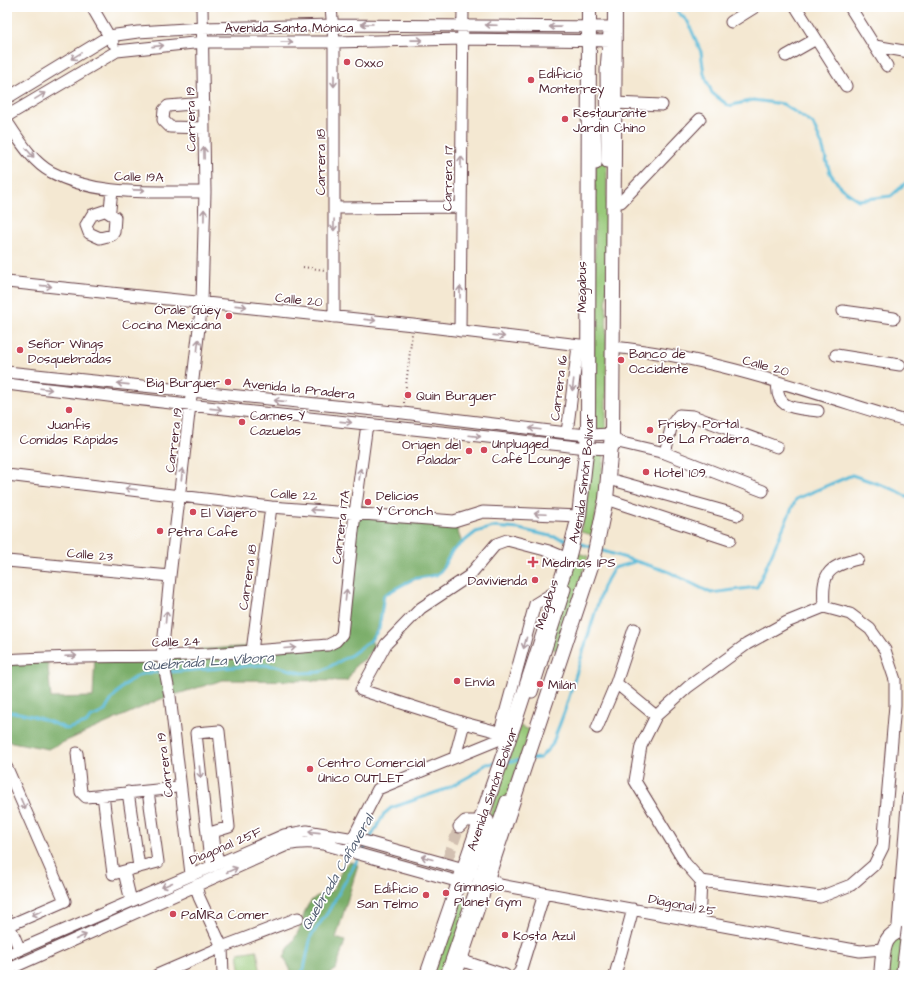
<svg xmlns="http://www.w3.org/2000/svg" width="916" height="982" font-family="'Architects Daughter',sans-serif">
<style>
.green{fill:#98c979;stroke:#717452}
.forest{fill:#7aad69;stroke:#62664a}
.lines{fill:none;stroke-linecap:round;stroke-linejoin:round}
.stream{stroke:#5bbbd9;stroke-width:3}
.minor-tunnel{stroke:#d2c0b1;stroke-width:11;stroke-dasharray:11 5.5;stroke-linecap:butt}
.minor-casing{stroke:#643d44;stroke-width:13}
.major-casing{stroke:#643d44;stroke-width:16}
.path{stroke:#643d44;stroke-width:2;stroke-dasharray:1 3;stroke-linecap:butt}
.minor{stroke:#fff;stroke-width:11}
.major{stroke:#fff;stroke-width:14}
.major-bridge-casing{stroke:#643d44;stroke-width:16;stroke-linecap:butt}
.major-bridge{stroke:#fff;stroke-width:14}
.oneway{stroke:#ae9aa0}
.poi-dot{fill:#d1495b;stroke:#fff;stroke-width:1.5}
.labels{text-anchor:middle;stroke-width:3.5;stroke-linejoin:round;paint-order:stroke}
.street-label{font-size:13px;fill:#4a1f2b;stroke:#fff}
.poi-label{font-size:13px;fill:#4a1f2b;stroke:#fff;text-anchor:start}
.water-label{font-size:14px;font-style:italic;fill:#515d71;stroke:#fff}
</style>
<rect width="100%" height="100%" fill="#fff"/>
<filter id="ink" filterUnits="userSpaceOnUse"><feTurbulence type="fractalNoise" baseFrequency=".025" numOctaves="2"/><feDisplacementMap in="SourceGraphic" scale="8" xChannelSelector="R" yChannelSelector="G"/><feConvolveMatrix kernelMatrix="1 2 1 2 8 2 1 2 1" color-interpolation-filters="sRGB"/></filter>
<filter id="wash" filterUnits="userSpaceOnUse"><feTurbulence type="fractalNoise" baseFrequency=".012" numOctaves="4" result="noise"/><feDisplacementMap in="SourceGraphic" scale="16" xChannelSelector="R" yChannelSelector="G"/><feGaussianBlur stdDeviation="0.9" result="paint"/><feColorMatrix in="noise" values="0 0 0 0 0 0 0 0 0 0 0 0 0 0 0 0 0 1.4 0 .05"/><feComposite in="paint" operator="in"/></filter>
<g filter="url(#wash)">
<rect width="100%" height="100%" fill="#f4e8d2"/>
<path class="green" d="M596,138h11l-1,296 -13,1z
M592,449h13l-12,86 -12,-3z
M577,553l11,3 -31,94 -10,-3z
M520,726l10,4 -46,134 -10,-3z
M909,798v177h-28l14,-41z
M461,898l10,4 -25,73h-13z
M257,950l4,25h-20l-3,-22z"/>
<path class="forest" d="M355,513l99,8 8,22 -10,8 -11,20 -5,4 -23,5 -29,15 -3,26 -10,19 3,6 -9,13 -9,6 -9,16 -124,-1 -62,19 -113,50 -41,-8v-81l40,-3 4,41 42,-1 2,-41 241,-15z
M351,862l7,3 -22,73 9,3 -9,28 -9,6h-36l1,-2 -8,-16c4,-10 11,-18 15,-27 4,-10 5,-21 12,-29 5,-6 14,-7 22,-11 6,-9 7,-25 18,-28z"/>
<g class="lines">
<path class="stream" d="M673,7l15,15 13,30 3,22 8,19 17,13 24,-6 30,4 30,20 9,21 8,28 11,15 17,12 33,-4 18,-16
M576,542l15,5
M600,550l67,21 44,22 46,-6 39,-88 56,-24 41,14 16,9
M168,672l94,-7 14,1 26,7 18,-1 31,-17 19,-14 9,-12 5,-34 29,-16 23,-4 5,-4 11,-20 24,-19 17,-5 26,2 49,11
M7,712c20,0 42,9 60,17l19,-6 4,-5 15,-7c7,-14 20,-30 35,-36 6,-3 16,-2 22,-3
M530,759l10,-1 12,-13 13,-35 38,-123 11,-19 20,-6
M505,762l18,-2
M362,853l22,-39 7,-6 55,-19 24,-13 16,-12 11,-1
M298,975l6,-6 7,-33 17,-24 31,-55"/>
</g>
</g>
<g filter="url(#ink)">
<g class="lines">
<path class="minor-tunnel" d="M448,858l11,-31"/>
<g class="minor-casing">
<path id="minor" d="M92,7l21,36
M331,7l3,35v275
M796,7l50,79
M850,7l37,59
M731,22l24,-15
M875,46l34,6
M786,56l30,-17
M7,98l102,-62 29,-4 64,-4 130,-3 282,2
M204,103l-36,3 -4,4 -1,10 7,7 34,1
M614,103l48,2
M7,116l110,-65 86,-9h131l129,-3 151,2
M7,122c12,17 24,39 44,50 46,25 103,19 154,20
M595,122l1,42
M607,162l-1,-92 3,-38
M614,201l7,1 79,-83
M335,208l125,-1
M106,211l9,6 -1,15 -2,3 -12,3 -11,-5 -3,-8 6,-10 18,-6 2,-19
M7,282l406,43 175,21
M843,311l51,7
M460,331l3,-324
M613,347c101,10 199,46 296,75
M836,355l64,10
M7,372l396,41 164,20 21,2 24,-1 6,8 47,11 98,38
M778,382c-4,28 18,26 40,29
M7,384c193,24 387,42 580,64l24,1 5,-6
M567,433l11,-87
M665,453l7,-29 7,-9 14,1 84,31
M7,475l264,32 183,14 29,-9 96,4
M609,479l129,36
M606,499l124,41
M7,561l163,15
M824,607l26,7 20,15 15,21 10,30v25l-12,142 -9,18 -23,20 -31,12 -119,-16 -16,-18 -50,-82 6,-35 15,-30 32,-29 59,-43 40,-22z
M824,607c-2,-32 1,-40 34,-48
M252,651l19,-144
M7,660c52,-4 103,-3 154,-4 56,-1 112,-7 167,-11l8,-4 6,-7 13,-121 12,-89
M616,683l40,33
M532,692l33,-103
M597,728l19,-45 18,-54
M500,732l35,-128 23,-14
M510,735l-46,-12 -103,-33 25,-46 35,-36 48,-32 27,-32 11,-4 42,11 19,8
M77,753l4,39 5,5 81,-8 13,-3
M455,757l9,-34
M7,768l58,133 -55,24
M128,792l11,75
M103,795l10,79 45,-12 -10,-71
M459,827l6,-6h15
M350,844l28,-55 132,-54
M213,866l-4,-14 -13,-119 23,-2 10,96 -16,5 2,18 4,13
M124,872l7,29
M191,874l-21,-178 -8,-40 8,-80 32,-274 3,-110 -3,-185
M466,883l22,-63
M196,885l3,12 23,50 1,28
M7,920l13,30
M699,922l2,-41
M7,955l277,-120 23,-4 53,9 104,29 23,8 13,8 360,66 22,-2
M460,960l45,15
M7,970l280,-125c13,-3 23,-3 36,-1l144,40
M157,975l65,-28 76,-29
M446,975l60,-174
M517,975l3,-3 24,-78
M615,975l18,-66"/>
</g>
<g class="major-casing">
<g id="major">
<path d="M899,932l10,-134"/>
<path id="s1" d="M427,975l87,-251 54,-165 11,-43 9,-81 1,-428"/>
<path d="M455,975l139,-418 12,-58 6,-65 3,-427"/>
<path d="M881,975c3,-21 -2,-43 28,-46"/>
</g>
</g>
<path class="path" d="M303,267l22,3
M404,403l8,-69"/>
<use href="#minor" class="minor"/>
<use href="#major" class="major"/>
<g class="major-bridge-casing">
<path id="major-bridge" d="M903,975l6,-47"/>
</g>
<use href="#major-bridge" class="major-bridge"/>
</g>
<defs><path id="oneway-shaft" d="M-6 0H5M1.5-3L5.5 0L1.5 3" fill="none" stroke-width="1.6" stroke-linecap="round" stroke-linejoin="round"/></defs>
<g class="oneway">
<use href="#oneway-shaft" transform="translate(367 24) rotate(180)"/>
<use href="#oneway-shaft" transform="translate(491 25) rotate(-178)"/>
<use href="#oneway-shaft" transform="translate(555 27) rotate(-179)"/>
<use href="#oneway-shaft" transform="translate(417 40) rotate(-1)"/>
<use href="#oneway-shaft" transform="translate(287 42)"/>
<use href="#oneway-shaft" transform="translate(158 46) rotate(-6)"/>
<use href="#oneway-shaft" transform="translate(76 56) rotate(149)"/>
<use href="#oneway-shaft" transform="translate(334 81) rotate(90)"/>
<use href="#oneway-shaft" transform="translate(40 96) rotate(-31)"/>
<use href="#oneway-shaft" transform="translate(30 153) rotate(48)"/>
<use href="#oneway-shaft" transform="translate(204 153) rotate(-91)"/>
<use href="#oneway-shaft" transform="translate(461 162) rotate(-89)"/>
<use href="#oneway-shaft" transform="translate(139 190) rotate(1)"/>
<use href="#oneway-shaft" transform="translate(204 215) rotate(-89)"/>
<use href="#oneway-shaft" transform="translate(334 225) rotate(91)"/>
<use href="#oneway-shaft" transform="translate(46 286) rotate(6)"/>
<use href="#oneway-shaft" transform="translate(460 292) rotate(-90)"/>
<use href="#oneway-shaft" transform="translate(241 306) rotate(6)"/>
<use href="#oneway-shaft" transform="translate(370 320) rotate(6)"/>
<use href="#oneway-shaft" transform="translate(499 336) rotate(7)"/>
<use href="#oneway-shaft" transform="translate(198 345) rotate(-84)"/>
<use href="#oneway-shaft" transform="translate(123 384) rotate(-174)"/>
<use href="#oneway-shaft" transform="translate(573 385) rotate(97)"/>
<use href="#oneway-shaft" transform="translate(46 389) rotate(7)"/>
<use href="#oneway-shaft" transform="translate(280 401) rotate(-174)"/>
<use href="#oneway-shaft" transform="translate(216 409) rotate(6)"/>
<use href="#oneway-shaft" transform="translate(346 422) rotate(6)"/>
<use href="#oneway-shaft" transform="translate(535 429) rotate(-173)"/>
<use href="#oneway-shaft" transform="translate(475 436) rotate(7)"/>
<use href="#oneway-shaft" transform="translate(182 474) rotate(-83)"/>
<use href="#oneway-shaft" transform="translate(360 474) rotate(-82)"/>
<use href="#oneway-shaft" transform="translate(131 489) rotate(-173)"/>
<use href="#oneway-shaft" transform="translate(316 510) rotate(-176)"/>
<use href="#oneway-shaft" transform="translate(540 514) rotate(-177)"/>
<use href="#oneway-shaft" transform="translate(346 595) rotate(-84)"/>
<use href="#oneway-shaft" transform="translate(166 617) rotate(-85)"/>
<use href="#oneway-shaft" transform="translate(525 643) rotate(105)"/>
<use href="#oneway-shaft" transform="translate(290 648) rotate(-5)"/>
<use href="#oneway-shaft" transform="translate(71 656) rotate(-2)"/>
<use href="#oneway-shaft" transform="translate(200 772) rotate(84)"/>
<use href="#oneway-shaft" transform="translate(23 804) rotate(66)"/>
<use href="#oneway-shaft" transform="translate(314 832) rotate(-174)"/>
<use href="#oneway-shaft" transform="translate(427 858) rotate(-165)"/>
<use href="#oneway-shaft" transform="translate(232 870) rotate(-24)"/>
<use href="#oneway-shaft" transform="translate(167 885) rotate(156)"/>
<use href="#oneway-shaft" transform="translate(37 913) rotate(156)"/>
<use href="#oneway-shaft" transform="translate(81 937) rotate(-24)"/>
</g>
</g>
<g class="poi-dot">
<circle cx="347" cy="62" r="4"/>
<circle cx="531" cy="80" r="4"/>
<circle cx="565" cy="119" r="4"/>
<circle cx="229" cy="316" r="4"/>
<circle cx="20" cy="350" r="4"/>
<circle cx="621" cy="360" r="4"/>
<circle cx="228" cy="382" r="4"/>
<circle cx="408" cy="395" r="4"/>
<circle cx="69" cy="410" r="4"/>
<circle cx="242" cy="422" r="4"/>
<circle cx="650" cy="430" r="4"/>
<circle cx="484" cy="450" r="4"/>
<circle cx="469" cy="451" r="4"/>
<circle cx="646" cy="472" r="4"/>
<circle cx="368" cy="502" r="4"/>
<circle cx="193" cy="512" r="4"/>
<circle cx="160" cy="531" r="4"/>
<path d="M531 556h4v4h4v4h-4v4h-4v-4h-4v-4h4z"/>
<circle cx="535" cy="580" r="4"/>
<circle cx="457" cy="681" r="4"/>
<circle cx="540" cy="684" r="4"/>
<circle cx="310" cy="769" r="4"/>
<circle cx="446" cy="893" r="4"/>
<circle cx="426" cy="895" r="4"/>
<circle cx="173" cy="914" r="4"/>
<circle cx="505" cy="935" r="4"/>
</g>
<g class="labels">
<g class="street-label">
<text x="289" y="32">Avenida Santa Mónica</text>
<text transform="translate(190 119) rotate(-91)" y="5">Carrera 19</text>
<text transform="translate(320 162) rotate(-90)" y="5">Carrera 18</text>
<text transform="translate(139 176) rotate(2)" y="5">Calle 19A</text>
<text transform="translate(447 178) rotate(-89)" y="5">Carrera 17</text>
<text transform="translate(581 287) rotate(-90)" y="5">Megabus</text>
<text transform="translate(299 299) rotate(6)" y="5">Calle 20</text>
<text transform="translate(766 365) rotate(15)" y="5">Calle 20</text>
<text transform="translate(299 388) rotate(6)" y="5">Avenida la Pradera</text>
<text transform="translate(558 388) rotate(-83)" y="5">Carrera 16</text>
<text transform="translate(173 440) rotate(-83)" y="5">Carrera 19</text>
<text dy="5" stroke="none"><textPath href="#s1" startOffset="521">Avenida Simón Bolívar</textPath></text>
<text transform="translate(294 494) rotate(4)" y="5">Calle 22</text>
<text transform="translate(340 527) rotate(-83)" y="5">Carrera 17A</text>
<text transform="translate(90 554) rotate(5)" y="5">Calle 23</text>
<text transform="translate(247 577) rotate(-82)" y="5">Carrera 18</text>
<text transform="translate(546 604) rotate(-73)" y="5">Megabus</text>
<text transform="translate(176 641) rotate(-2)" y="5">Calle 24</text>
<text transform="translate(164 765) rotate(-97)" y="5">Carrera 19</text>
<text dy="5" stroke="none"><textPath href="#s1" startOffset="197">Avenida Simón Bolívar</textPath></text>
<text transform="translate(225 845) rotate(-23)" y="5">Diagonal 25F</text>
<text transform="translate(682 904) rotate(11)" y="5">Diagonal 25</text>
</g>
<g class="poi-label">
<text x="355" y="67">Oxxo</text>
<text x="539" y="78">Edificio<tspan x="539" dy="15">Monterrey</tspan></text>
<text x="573" y="117">Restaurante<tspan x="573" dy="15">Jardin Chino</tspan></text>
<text x="221" y="314" text-anchor="end">Órale Güey<tspan x="221" dy="15">Cocina Mexicana</tspan></text>
<text x="28" y="348">Señor Wings<tspan x="28" dy="15">Dosquebradas</tspan></text>
<text x="629" y="358">Banco de<tspan x="629" dy="15">Occidente</tspan></text>
<text x="220" y="387" text-anchor="end">Big Burguer</text>
<text x="416" y="400">Quin Burguer</text>
<text x="250" y="420">Carnes Y<tspan x="250" dy="15">Cazuelas</tspan></text>
<text x="658" y="428">Frisby Portal<tspan x="658" dy="15">De La Pradera</tspan></text>
<text x="69" y="429" text-anchor="middle">Juanfis<tspan x="69" dy="15">Comidas Rápidas</tspan></text>
<text x="492" y="448">Unplugged<tspan x="492" dy="15">Café Lounge</tspan></text>
<text x="461" y="449" text-anchor="end">Origen del<tspan x="461" dy="15">Paladar</tspan></text>
<text x="654" y="477">Hotel 109</text>
<text x="376" y="500">Delicias<tspan x="376" dy="15">Y Cronch</tspan></text>
<text x="201" y="517">El Viajero</text>
<text x="168" y="536">Petra Cafe</text>
<text x="542" y="567">Medimas IPS</text>
<text x="527" y="585" text-anchor="end">Davivienda</text>
<text x="465" y="686">Envía</text>
<text x="548" y="689">Milán</text>
<text x="318" y="767">Centro Comercial<tspan x="318" dy="15">Único OUTLET</tspan></text>
<text x="454" y="891">Gimnasio<tspan x="454" dy="15">Planet Gym</tspan></text>
<text x="418" y="893" text-anchor="end">Edificio<tspan x="418" dy="15">San Telmo</tspan></text>
<text x="181" y="919">PaṀRa Comer</text>
<text x="513" y="940">Kosta Azul</text>
</g>
<g class="water-label">
<text transform="translate(208 661) rotate(-4)" y="5">Quebrada La Vibora</text>
<text transform="translate(337 872) rotate(-60)" y="5">Quebrada Cañaveral</text>
</g>
</g>
<rect width="916" height="982" fill="none" stroke="#fff" stroke-width="24"/>
</svg>
